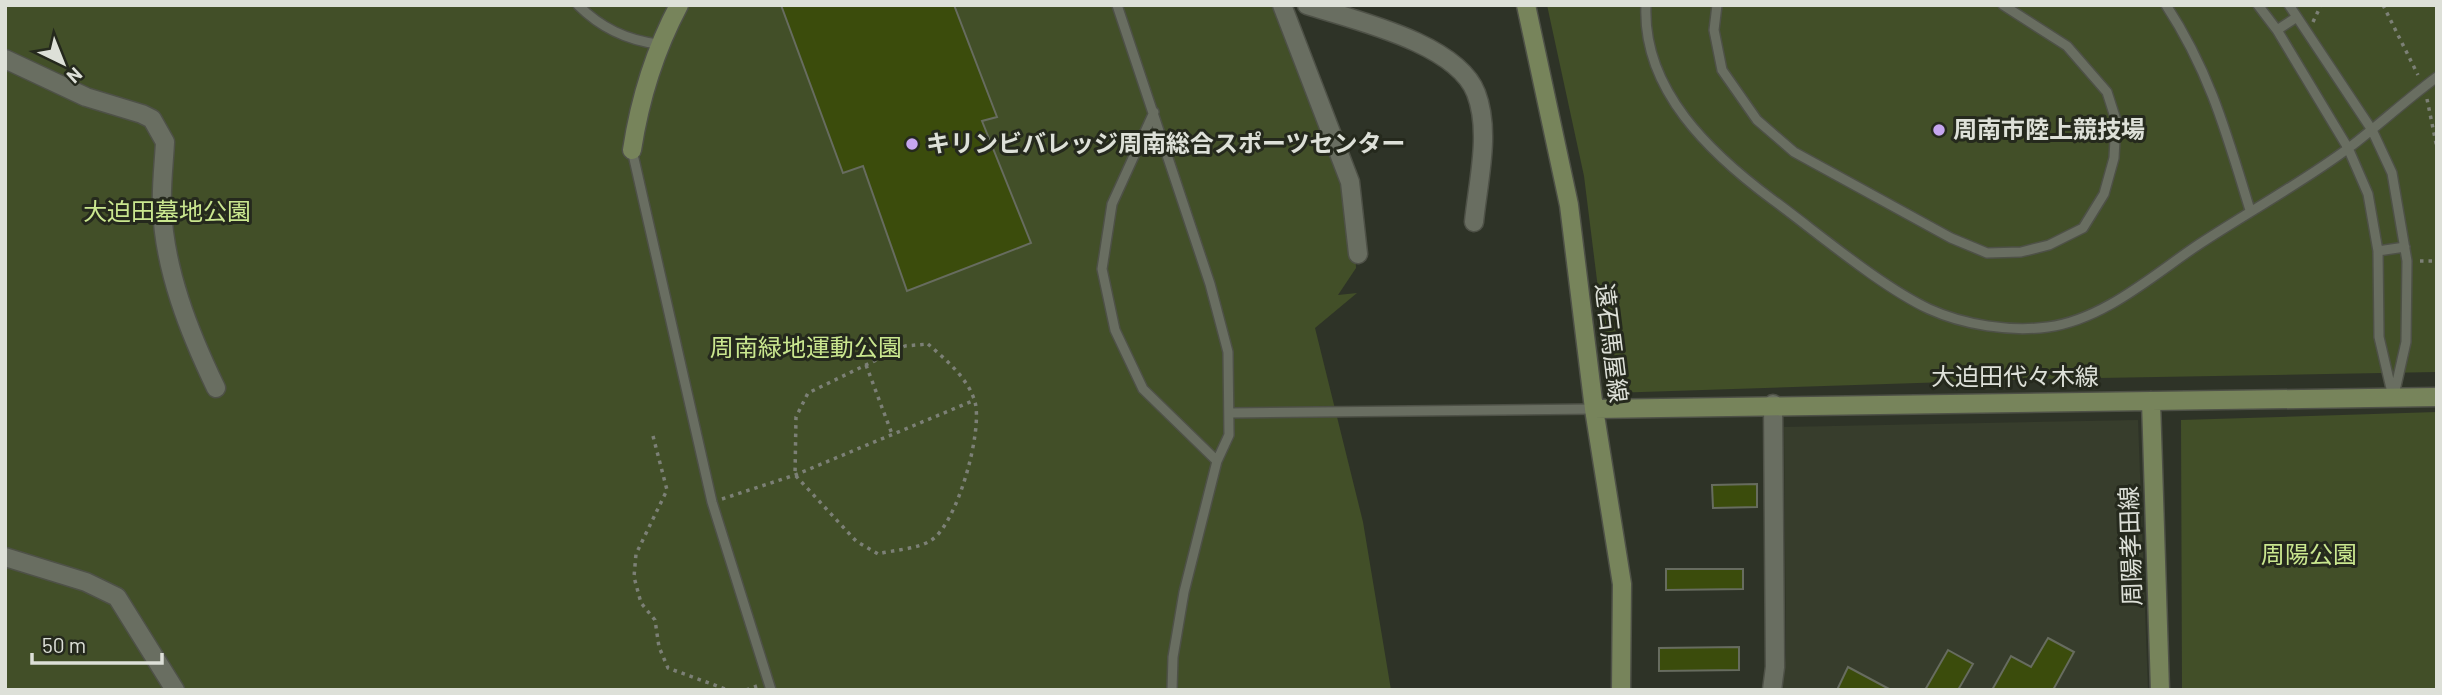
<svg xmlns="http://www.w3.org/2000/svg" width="2442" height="695" font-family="Barlow,'Noto Sans JP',sans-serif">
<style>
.built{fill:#373d2c}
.green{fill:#424f28}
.building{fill:#3b4c0c;stroke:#676c5f;stroke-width:2}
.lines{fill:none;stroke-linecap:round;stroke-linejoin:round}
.lane-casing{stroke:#4e5147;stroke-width:12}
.street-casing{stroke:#4e5147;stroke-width:21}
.secondary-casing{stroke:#4e5147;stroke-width:21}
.path{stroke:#7c8076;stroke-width:3.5;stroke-dasharray:3.5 5;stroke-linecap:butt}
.lane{stroke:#696e61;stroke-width:9}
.street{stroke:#696e61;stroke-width:18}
.secondary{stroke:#77845b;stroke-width:18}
.poi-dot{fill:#c6a6f0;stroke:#25291d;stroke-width:2.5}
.labels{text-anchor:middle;stroke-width:6;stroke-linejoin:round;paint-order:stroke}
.poi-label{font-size:24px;font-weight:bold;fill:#dde0d8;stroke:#25291d;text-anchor:start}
.park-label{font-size:24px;fill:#cae78f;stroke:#25291d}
.street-label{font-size:24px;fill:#dde0d8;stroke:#25291d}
</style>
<rect width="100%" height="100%" fill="#2e3327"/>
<path class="built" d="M2138,420l10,270h-367l5,-35 -2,-228z"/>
<path class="green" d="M5,5h1279l69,180 3,83 -18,27 19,-2 -42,35 48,194 28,168h-1386z
M1547,5h890v367l-396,7 -430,14 -27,-217z
M2437,412v278h-255l-1,-270z"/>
<path class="building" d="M781,5h173l43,112 -15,4 49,122 -124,48 -44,-125 -20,7z
M1757,484v23l-44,1 -1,-23z
M1666,569h77v20l-77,1z
M2048,638l26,14 -21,38h-61l19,-34 20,11z
M1739,647v23l-80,1v-23z
M1948,650l25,14 -15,26h-33z
M1848,667l43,23h-54z"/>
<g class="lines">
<g class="lane-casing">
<path id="lane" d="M578,5c23,23 48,35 80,39
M1117,5l93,279 18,68 1,83 -12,26 -33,131 -11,65 -1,33
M1646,5c-4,85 65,149 127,195 45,33 107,86 156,109 35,16 81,23 119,18 54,-7 103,-50 147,-80 51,-34 107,-64 155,-100 30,-23 57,-48 87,-70
M1717,5l-3,25 8,40 35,50 37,32 157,86 36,15 34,-1 28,-7 34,-17 21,-34 10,-36 2,-38 -9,-28 -40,-46 -64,-41
M2166,5c44,67 61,130 84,205
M2258,5l19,25 71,118 20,46 10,57 1,86 14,60
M2289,5l83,125 20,43 15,88 -1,81 -12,53
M2277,30l20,-13
M1154,112l-42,92 -10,65 13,61 28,59 74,72
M632,150l80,352 59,188
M2378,251l27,-4
M1229,413l365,-4"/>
</g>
<g class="street-casing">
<path id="street" d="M1282,5l68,177 8,72
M1307,5c47,15 150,38 169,88 15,39 2,88 -2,129
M5,59l81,38 56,17 10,5 13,23c-1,21 -4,43 -3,65 2,62 27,125 54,181
M5,557l81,25 31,15 58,93
M1772,690l3,-23 -2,-263"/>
</g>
<g class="secondary-casing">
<path id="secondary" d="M1526,5l43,200 25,204 28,175 -1,106
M632,150c8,-52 22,-98 47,-145
M2151,401l9,289
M1594,409l843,-12"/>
</g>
<path class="path" d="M2383,5l35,70
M2313,22l8,-17
M2427,99l10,49
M2420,261h17
M928,344c18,16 40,34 47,58 8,29 -18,124 -45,139 -13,8 -37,9 -52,13l-22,-13 -61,-66 1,-58 12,-24 97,-47z
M866,365l26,69
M653,436l14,54 -31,64 -2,23 7,26 14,17 4,27 9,21 60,22
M722,499l73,-24 180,-75
M746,690l11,-4"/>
<use href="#lane" class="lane"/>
<use href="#street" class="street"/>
<use href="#secondary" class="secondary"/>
</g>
<g class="poi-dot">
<circle cx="1939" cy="130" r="7"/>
<circle cx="912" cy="144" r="7"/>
</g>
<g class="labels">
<g class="poi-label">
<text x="1953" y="138">周南市陸上競技場</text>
<text x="926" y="152">キリンビバレッジ周南総合スポーツセンター</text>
</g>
<g class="park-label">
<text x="167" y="220">大迫田墓地公園</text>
<text x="806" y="356">周南緑地運動公園</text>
<text x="2309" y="563">周陽公園</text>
</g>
<g class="street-label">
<text transform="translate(1611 343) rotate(83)" y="8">遠石馬屋線</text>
<text x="2015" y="385">大迫田代々木線</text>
<text transform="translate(2131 546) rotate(-92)" y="8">周陽孝田線</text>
</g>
</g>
<rect width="2442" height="695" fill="none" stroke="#dde0d8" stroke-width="14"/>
<g transform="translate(63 63) rotate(137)" stroke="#25291d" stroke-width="5" paint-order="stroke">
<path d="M0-5L12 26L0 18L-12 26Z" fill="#dde0d8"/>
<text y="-10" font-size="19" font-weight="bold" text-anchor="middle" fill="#dde0d8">N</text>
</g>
<path d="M32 653v10h130v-10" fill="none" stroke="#dde0d8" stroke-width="3.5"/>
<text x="42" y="653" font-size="21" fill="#dde0d8" stroke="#25291d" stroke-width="5" paint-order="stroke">50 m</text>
</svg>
